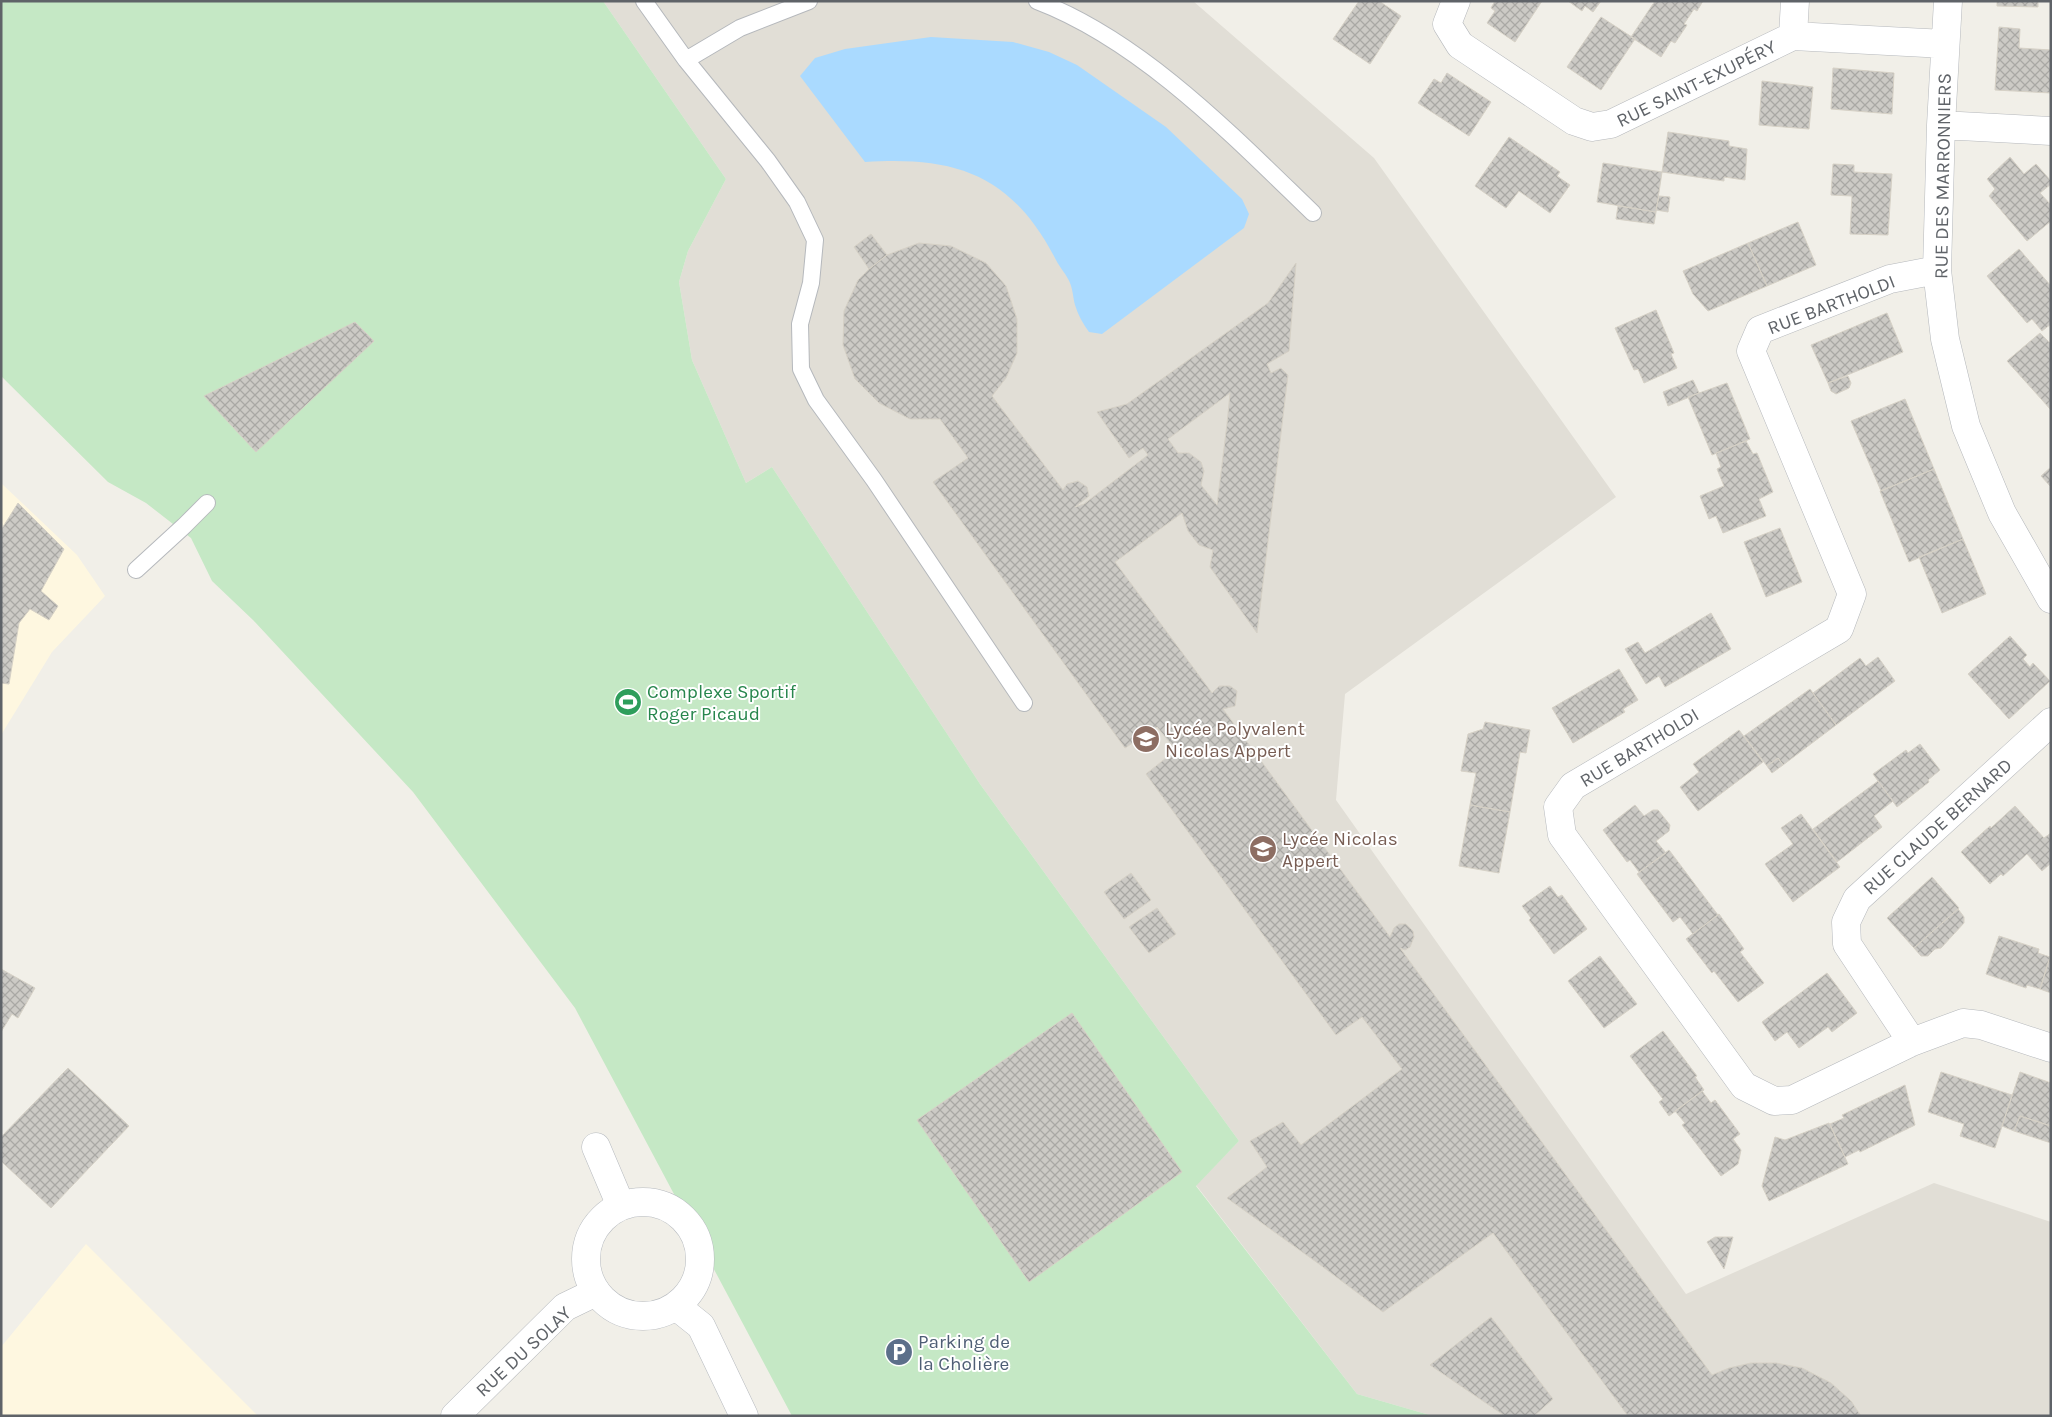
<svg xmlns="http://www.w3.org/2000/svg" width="2052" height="1417" font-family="Karla,sans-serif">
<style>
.commercial{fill:#fef7e0}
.education{fill:#e1ded6}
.green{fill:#c5e8c5}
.water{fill:#aadaff}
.building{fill:url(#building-cross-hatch);stroke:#d6d1c6;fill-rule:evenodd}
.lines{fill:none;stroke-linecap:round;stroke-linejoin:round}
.lane-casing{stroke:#b5b8bc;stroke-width:18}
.street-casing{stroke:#b5b8bc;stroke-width:29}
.secondary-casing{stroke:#b6babf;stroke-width:29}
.lane{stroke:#fff;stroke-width:16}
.street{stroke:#fff;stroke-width:28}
.secondary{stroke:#fff;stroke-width:28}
.labels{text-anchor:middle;stroke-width:4;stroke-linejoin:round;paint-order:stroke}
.street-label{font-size:19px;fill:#5f6368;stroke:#fff}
.leisure-label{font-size:19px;fill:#27864d;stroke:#fff;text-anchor:start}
.education-label{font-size:19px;fill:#785e54;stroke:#fff;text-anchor:start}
.service-label{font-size:19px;fill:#4e5e75;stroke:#fff;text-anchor:start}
</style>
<defs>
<pattern id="building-cross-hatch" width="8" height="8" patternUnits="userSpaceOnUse" patternTransform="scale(1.25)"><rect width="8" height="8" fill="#cccac5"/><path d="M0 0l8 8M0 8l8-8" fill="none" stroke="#a9a8a4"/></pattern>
</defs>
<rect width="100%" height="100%" fill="#f1efe8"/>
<path class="commercial" d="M1,483l76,72 28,41 -53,56 -51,83z
M86,1244l172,172h-257v-69z"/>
<path class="education" d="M603,1h590l181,157 242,339 -271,197 -9,106 350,494 248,-111 117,39v194h-618l-76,-22 -161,-209 43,-44 -259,-357 -208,-317 -26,16 -54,-123 -13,-78 9,-31 38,-72z"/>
<path class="green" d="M1,1h602l123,178 -38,72 -9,31 13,78 54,123 26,-16 208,317 259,357 -43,45 161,208 76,22h-641l-217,-408 -162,-216 -160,-172 -41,-39 -21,-43 -45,-35 -38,-21 -107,-106z"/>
<path class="water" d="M931,37l82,5 36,10 28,13 89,62 76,72 7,15 -5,14 -142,106 -13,-2c-6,-8 -11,-17 -14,-27 -2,-7 -2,-15 -5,-22 -3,-8 -10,-15 -14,-23 -44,-85 -99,-104 -191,-98l-65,-86 15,-18 30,-9z"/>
<path class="building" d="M1359,1h20l22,15 -31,48 -37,-25z
M1495,1h47l-27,41 -28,-19 8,-12 -4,-3z
M1568,1h33l-8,11 -8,-6 -3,5z
M1655,1h48l-6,10 -3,-2 -10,15 3,1 -12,18 -4,-2 -10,16 -30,-20z
M1997,1h41v6l-41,-1z
M1601,17l34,22 -34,51 -34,-23z
M1999,27l21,2 -1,19 32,2v43l-56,-3z
M1833,68l61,5 -2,41 -61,-5z
M1447,73l44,29 -22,34 -51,-33 16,-24 7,4z
M1762,81l51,6 -4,42 -50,-4z
M1668,132l61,9v5l18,3 -2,31 -21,-3v4l-62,-9z
M1509,137l51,35 -3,4 13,9 -20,28 -31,-22 -13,17 -31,-22z
M2010,157l14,17 12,-10 15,17v3l-11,9 11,12v16l-24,20 -38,-45 6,-7 -8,-10z
M1603,163l59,9 -6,40 -59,-10z
M1833,164l21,1v7l38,2 -4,61 -38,-1 2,-38 -21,-1z
M1659,196l11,1 -2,15 -12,-2z
M1618,206l38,6 -2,12 -38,-5z
M1798,222l18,43 -49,21 -19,-43z
M871,234l16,21 -18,14 -15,-22z
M919,243l32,3 35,17 20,23 11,33v34l-11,25 -14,18 71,94 4,-6 11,-3 9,6 2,9 -14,11 9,-3 64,-49 -5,-7 -14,10 -32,-46 30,-8 141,-101 28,-40 -7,88 -22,13 4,9 10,-5 7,7 -31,258 -47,-66 3,-17 -14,-5 -11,-14 -6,-18 -67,49 97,131 7,-7h11l7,5 -2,15 -12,3 167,228 4,-9 5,-4h7l7,7 1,6 -4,10 -5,3 -5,-2 312,427 17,-7 22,-5h25l26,5 29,15 20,18 10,15h-233l-135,-183 -110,79 -64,-48 -92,-66 40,-31 -17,-26 33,-19 18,23 101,-76 -40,-52 -26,18 -190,-261 30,-24 -19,-23 -32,21 -192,-266 35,-24 -28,-39h-30l-31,-16 -24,-24 -12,-34 1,-34 14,-31 11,-11 18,-14zM1230,393l-3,31 -10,81 -16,-20 3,-14 -3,-9 -12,-9h-11l-10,-14z
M1748,243l19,43 -59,25 -15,-17 -10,-23z
M2019,249l32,37v38l-9,7 -10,-12 -5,4 -40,-47z
M1656,310l18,43 -3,1 6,14 -33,15 -6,-14 -4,1 -19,-42z
M1887,313l16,39 -75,31 -17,-38z
M355,322l19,19 -118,111 -52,-56z
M2040,333l11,11v66l-44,-49z
M1848,376l3,7 -2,5 -13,6 -5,-3 -3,-8z
M1693,380l6,13 -31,13 -5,-14z
M1727,383l23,56 -38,16 -24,-58z
M1905,399l29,70 -53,22 -30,-70z
M1746,441l7,13 4,-1 16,39 -14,7 7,17 -43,17 -7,-17 -7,3 -9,-23 24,-10 -7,-17 4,-2 -5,-14z
M2051,467v20l-10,-11z
M1934,469l29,70 -54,23 -29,-71z
M18,503l46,46 -23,42 17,15 -9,14 -19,-11 -11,14 -10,61 -8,-1v-153z
M1780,528l22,54 -36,15 -22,-55z
M1963,539l23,55 -44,19 -23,-56z
M1711,613l20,36 -66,38 -6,-11 -13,8 -21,-35 13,-7 7,11z
M2010,636l17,19 -4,4 7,8 3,-4 17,18 -41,38 -41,-45z
M1878,657l17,24 -59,44 -23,-32 47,-35 6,8z
M1619,669l19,31 -15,9 2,3 -52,31 -21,-35z
M1810,689l26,36 -53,40 -5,-7 -11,8 -23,-30z
M1485,722l45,8 -4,23 -6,-1 -10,60 -40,-7 6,-32 -15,-2 7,-37 15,-5z
M1739,730l24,32 -65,49 -18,-24 19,-15 -6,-8z
M1920,744l20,26 -12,10 1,2 -32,25 -24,-33 33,-24 2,3z
M1778,758l5,7 -11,8 -5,-7z
M1878,781l15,20 -19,15 8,11 -45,35 -24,-33z
M1470,805l40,7 -11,61 -40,-7z
M1635,805l9,11 9,-6h5l12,15 -1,6 -13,10 10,12 -27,19 -9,-12 -3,2 -24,-32z
M2015,806l29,32 7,-5v30l-9,8 -15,-17 -24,22 -2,-2 -11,10 -29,-32 29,-26 1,2z
M1801,814l39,53 -47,35 -28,-38 28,-20 -12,-16z
M1669,850l49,65 -25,19 -13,-17 -7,5 -36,-48z
M1131,873l20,27 -27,19 -20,-27z
M1932,877l27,31 -45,40 -27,-30z
M1550,886l8,11 4,-2 25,34 -33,25 -25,-34 2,-2 -9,-12z
M1157,908l19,26 -27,19 -20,-26z
M1958,909l6,8v6l-23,25 -6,1 -7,7h-7l-7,-8z
M1719,914l25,35 -4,3 24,31 -26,19 -24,-31 -2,2 -26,-34z
M1999,936l40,13 -1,4 12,4 -10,32 -13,-4 -1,3 -40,-14z
M1600,956l37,48 -33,24 -36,-47z
M2050,957h1v36l-11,-4z
M1,969l34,19 -17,30 -6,-4 -11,18z
M1827,973l30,40 -25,19 -4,-5 -29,21 -12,-16 -12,9 -13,-19z
M1072,1013l110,159 -153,110 -112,-162z
M1663,1031l34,45 -2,1 9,13 -35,26 -10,-14 4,-3 -33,-43z
M68,1068l61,58 -78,82 -50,-47v-24z
M1941,1072l71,23 -17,53 -35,-12 4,-12 -36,-12z
M2020,1072l31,11v43l-31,-10 -6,15 -12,-5z
M1905,1085l10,40 -55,27 -1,-2 -14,7 -15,-33 14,-6 -2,-3z
M1702,1091l9,12 4,-3 25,34 -7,5 8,11 -3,14 -17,12 -39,-51 3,-2 -10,-12z
M2020,1116l31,10v17l-37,-12z
M1829,1123l19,41 -79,37 -7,-15 13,-49 10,3z
M1715,1237h18l-9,32 -17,-27z
M1491,1317l62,82 -19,17h-29l-75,-51z"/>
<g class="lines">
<g class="lane-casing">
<path id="lane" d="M644,1l42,59 82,101 29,41 18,38 -4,43 -11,41 1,45 15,31 58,80 150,223
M1037,1c105,40 196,135 276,212
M686,60l54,-32 69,-27
M136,570l48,-44 23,-23"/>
</g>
<g class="street-casing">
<path id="street" d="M1456,1l-9,23 13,21 114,76 18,6 19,-3 182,-88 152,8
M1948,1l-7,124 -4,145 8,69 21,87 36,87 49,86
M1793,36l2,-35
M1941,125l110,6
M1937,270l-47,9 -130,51 -9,21 101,243 -13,35 -266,157 -15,21 4,28 182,251 30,15 18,-1 120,-58 51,-19 18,2 70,23
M1912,1042l-65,-98 -1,-22 11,-23 194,-177
M455,1416l110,-109 31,-15"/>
</g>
<g class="secondary-casing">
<path id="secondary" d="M596,1147l25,59
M586 1259a57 57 0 1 1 114 0a57 57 0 1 1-114 0Z
M676,1306l25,20 43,90"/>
</g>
<use href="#lane" class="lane"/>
<use href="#street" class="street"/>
<use href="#secondary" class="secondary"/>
</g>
<defs>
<g id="stadium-disc" transform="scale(1.4375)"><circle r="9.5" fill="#2e9e5b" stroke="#fff"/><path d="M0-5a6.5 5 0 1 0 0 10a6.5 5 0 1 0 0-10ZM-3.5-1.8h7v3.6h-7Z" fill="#fff"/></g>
<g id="school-disc" transform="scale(1.4375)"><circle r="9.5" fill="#8d6e63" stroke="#fff"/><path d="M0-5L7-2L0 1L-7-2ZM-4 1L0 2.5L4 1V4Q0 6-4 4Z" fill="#fff"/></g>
<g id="parking-disc" transform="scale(1.4375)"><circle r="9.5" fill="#5c6f8a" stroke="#fff"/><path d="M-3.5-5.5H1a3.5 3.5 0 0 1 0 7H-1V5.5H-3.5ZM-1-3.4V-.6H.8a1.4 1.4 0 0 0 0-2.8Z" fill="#fff"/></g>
</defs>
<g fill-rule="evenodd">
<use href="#stadium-disc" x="628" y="702"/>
<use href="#school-disc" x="1146" y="739"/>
<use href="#school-disc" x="1263" y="849"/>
<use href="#parking-disc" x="899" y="1352"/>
</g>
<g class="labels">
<g class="street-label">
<text transform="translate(1696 83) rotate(-26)" y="7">RUE SAINT-EXUPÉRY</text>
<text transform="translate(1942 176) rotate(-89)" y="7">RUE DES MARRONNIERS</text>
<text transform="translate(1831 304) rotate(-21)" y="7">RUE BARTHOLDI</text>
<text transform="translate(1639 747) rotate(-31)" y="7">RUE BARTHOLDI</text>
<text transform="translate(1937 826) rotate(-42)" y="7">RUE CLAUDE BERNARD</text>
<text transform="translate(523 1351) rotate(-43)" y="7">RUE DU SOLAY</text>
</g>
<g class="leisure-label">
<text x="647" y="698">Complexe Sportif<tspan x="647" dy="22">Roger Picaud</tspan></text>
</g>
<g class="education-label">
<text x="1165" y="735">Lycée Polyvalent<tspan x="1165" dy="22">Nicolas Appert</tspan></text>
<text x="1282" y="845">Lycée Nicolas<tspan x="1282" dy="22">Appert</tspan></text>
</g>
<g class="service-label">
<text x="918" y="1348">Parking de<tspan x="918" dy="22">la Cholière</tspan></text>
</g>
</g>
<rect width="2052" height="1417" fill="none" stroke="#5f6368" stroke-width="5"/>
</svg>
